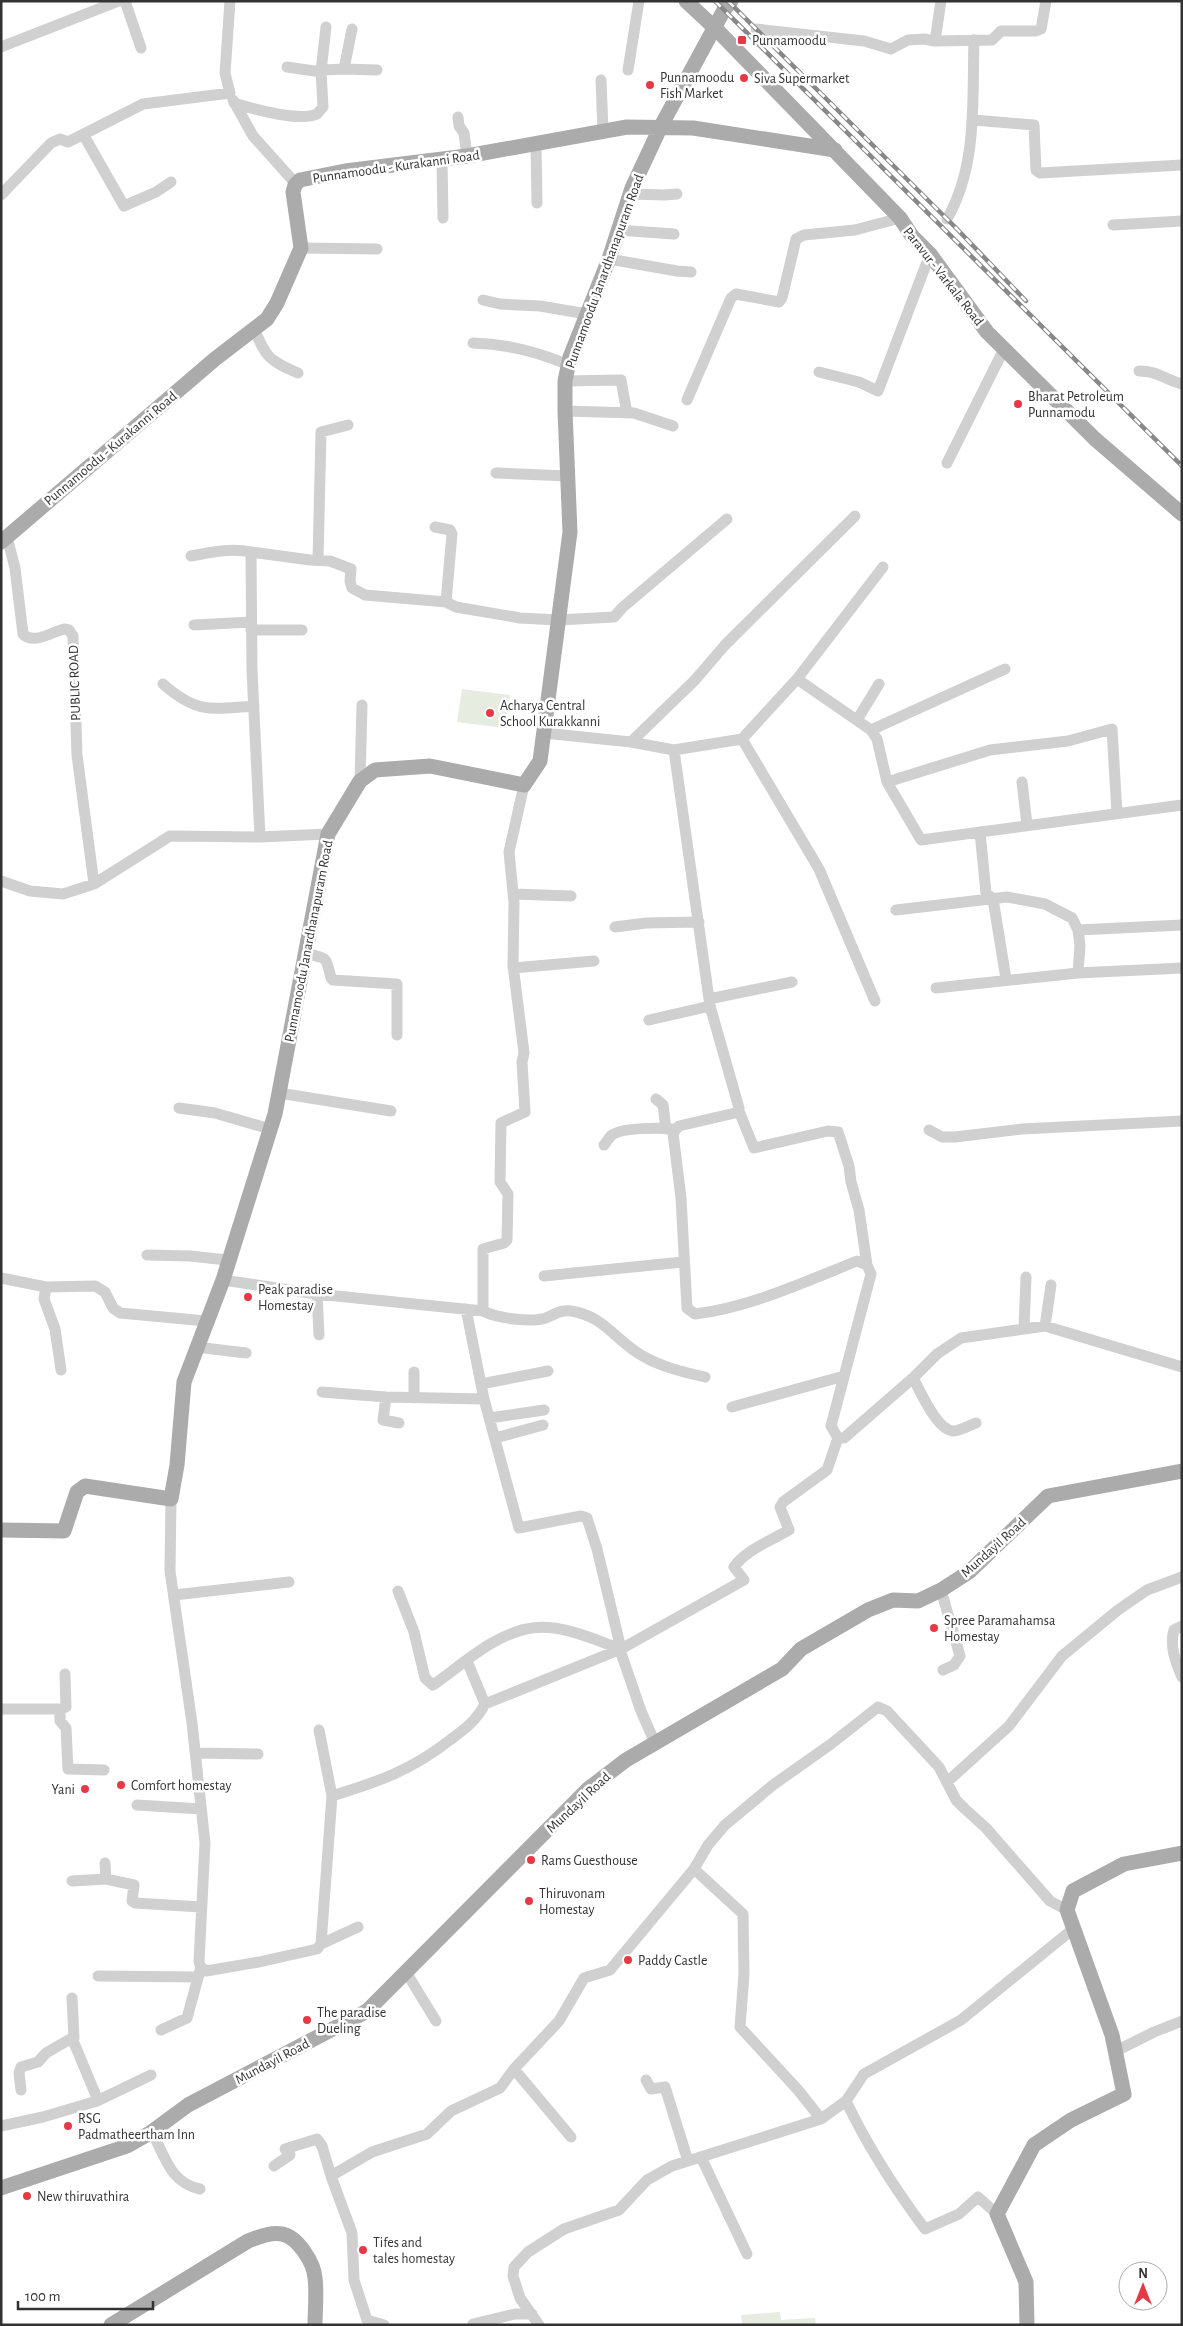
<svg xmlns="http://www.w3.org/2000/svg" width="1183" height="2326" font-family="'Alegreya Sans',sans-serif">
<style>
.green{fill:#e6ecdf}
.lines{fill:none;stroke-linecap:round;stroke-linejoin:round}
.minor{stroke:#d0d0d0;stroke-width:11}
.major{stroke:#ababab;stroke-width:15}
.rail-casing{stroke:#888;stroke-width:4.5}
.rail{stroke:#fff;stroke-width:2.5;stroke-dasharray:8;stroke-linecap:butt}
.poi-dot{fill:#e63946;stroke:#fff;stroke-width:2}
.labels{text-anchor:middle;stroke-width:5;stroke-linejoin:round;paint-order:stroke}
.poi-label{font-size:14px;fill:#333;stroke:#fff;text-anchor:start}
.street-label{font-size:14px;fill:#333;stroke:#fff}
</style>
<rect width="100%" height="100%" fill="#fff"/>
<path class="green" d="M462,689l48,6 -5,33 -48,-6z
M780,2312l1,8 34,-2 1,7h-74l-1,-10z"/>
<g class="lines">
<path class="minor" d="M125,1l16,47
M756,29l108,12 27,8 17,-9 16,-1 11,2 57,-1 9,-9h35l5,-2 5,-28
M935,41l6,-40
M1,47l118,-46
M287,67l34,5
M344,69l33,1
M323,70l21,-1 8,-40
M628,70l11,-69
M601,80l2,51
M233,100l20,36 43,48
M234,103c19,6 66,19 83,11l6,-7 -2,-36 5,-44
M458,117l1,9 5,7 3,23
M974,120l60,5 2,45 4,3 142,-8
M83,134l41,72 32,-14 15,-10
M536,144l1,59
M442,160l1,58
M630,194l34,1 13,-1
M1,195l50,-52 9,-4 8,3 75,-38 87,-11 -5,-20 5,-72
M947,219c31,-54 25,-118 27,-179
M1113,225l69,-4
M617,230l57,4
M301,248l76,1
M609,259l68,12 14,1
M483,300l17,4 40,2 47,8
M254,329c13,29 14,31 44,44
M473,343c35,1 64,9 96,22
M1139,371c19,0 24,8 43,13
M819,372l40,10 19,9 52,-137
M565,381l56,-1 5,28
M687,400l44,-102 5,-4 43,8 3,-4 14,-59 8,-4 51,-5 45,-12
M565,411l69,2 39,13
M947,463l57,-114
M496,473l71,3
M435,527l15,3 2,4 -6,68
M7,537l8,31 8,66c10,11 29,-2 41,-5l5,1 4,6 4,119 17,129
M191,556c20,-4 40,-8 60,-4
M318,560l3,-128 27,-7
M194,625l57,-3
M251,630h51
M797,679l86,-112
M163,684c34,30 48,25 91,22
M857,720l22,-36
M871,730l134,-61
M544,733l87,9 43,8 68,-11 55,-60 74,51 6,9 10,43 34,58 261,-35
M742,739l77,130 56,132
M631,742l64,-62 30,-35 130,-129
M674,750l36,256 29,102v3l-4,2 -56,13 -6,7 8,65 6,110 8,6c56,-7 109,-32 162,-53l10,4 4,9 -40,152 7,12
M360,781l2,-76
M887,782l103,-32 78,-9 44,-12 5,84
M1022,782l5,43
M980,832l6,61 7,6 13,80
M260,837l-8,-166 -1,-119 59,8 20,1 21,8 -1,12 2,7 13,7 81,7 10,5 64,11 38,2 56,-3 9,-10 104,-88
M1,881l29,10 33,3 31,-10 76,-48 90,1 68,-3
M513,894l58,2
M896,910l111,-13 38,7 27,14 6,12
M615,927l31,-4 53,-1
M306,953c22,7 19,1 25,25l2,2 64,4v51
M513,968l81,-7
M1078,973l104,-5
M936,988l142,-15 2,-28 -2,-15 104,-5
M709,999l83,-17
M649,1020l61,-14
M279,1093l112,18
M656,1099l7,6 3,24
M179,1108l36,5 55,16
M739,1111l15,37 74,-17 10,1 11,34 2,16 8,28 8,55
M929,1130l13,7h13l67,-8 160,-8
M604,1145c3,-3 5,-8 8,-10 11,-8 49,-7 63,-6
M147,1255l43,1 37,4
M544,1276l139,-14
M1,1278l45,9 49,-1 10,6 8,16 7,5 86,8
M223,1280l94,14 166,17c14,7 48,12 63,7 9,-4 14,-8 25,-7 33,5 43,28 70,44 20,12 42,17 64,22
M46,1287l-2,12 11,30 6,41
M317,1294l2,41
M466,1309l18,90 35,129 62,-12 6,2 10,31 24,100
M483,1311v-62l21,-6 3,-3 1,-46 -8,-12 1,-59 24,-11 -3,-50 2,-9 -11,-88 1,-62 -5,-51 15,-67
M1045,1326l6,-41
M1024,1329l2,-52
M196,1347l50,6
M414,1372v26
M913,1378c8,14 24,53 41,53 6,0 16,-6 22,-8
M481,1384l67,-13
M322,1392l64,5 98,2
M386,1397l-3,23 16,3
M732,1407l112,-31
M489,1418l55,-8
M495,1438l48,-13
M941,1590l19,66 -6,9 -11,5
M398,1591l16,41 11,46 8,7c29,-20 62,-52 99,-57 30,-4 61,11 89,21
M174,1595l115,-13
M1182,1626l-8,4c-5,16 2,33 8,47
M620,1650l21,61 14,32
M467,1661l18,43
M1,1709h59l6,-2 -1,-33
M60,1709v12l6,7 2,41 36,1
M319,1730l13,66
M195,1753l63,1
M947,1782l62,-56 53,-70 56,-46 29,-20 35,-13
M137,1805l64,4
M105,1863l1,16 28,6 -2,16 3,2 66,4
M72,1881l34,-2
M321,1944l37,-17
M201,1967l5,4 53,-9 58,-13 4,-5 11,-148c48,-15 78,-25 118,-56 15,-11 26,-19 35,-36l136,-55 123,-69 -10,-13c12,-17 36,-26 55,-37l-9,-23 3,-5 44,-32 11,-32h6l69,-60 24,-24 24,-16 84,-12 137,41
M406,1972l30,49
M98,1976l100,1
M72,1998l2,40
M161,2030l26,-12 14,-51 -2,-5 6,-119 -13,-120 -22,-152 1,-72
M1114,2052l40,-20 28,-11
M646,2080l5,9 14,-2 23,74
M97,2101l54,-26
M821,2119l25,-18
M1,2126l42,-9 54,-16v-3l-25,-60 -26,15 -8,9 -17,5 -2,6 2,17
M152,2132c13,24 18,51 48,57
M571,2137l-57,-68 45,-48 25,-43 26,-8 84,-101 14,-24 17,-20 48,-40 58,-41 47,-37 9,4 52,56 17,33 9,9 21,19 64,73 17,9
M701,2157l46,97
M274,2166l16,-11 -5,-6 32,-10 5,7 9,30
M997,2214l-19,-17 -19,17 -34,15c-30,-40 -57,-82 -79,-128l18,-27 97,-54 112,-91
M473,2324l42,-10h17
M384,2325l-17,-5 -13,-40 -2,-47 -21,-57 41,-24 55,-18 24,-23 49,-23 14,-19
M539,2325l-19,-27 -7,-22 1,-9 14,-15 36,-23 55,-19 28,-30 25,-14 149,-47 -23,-29 -58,-63 4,-53 -1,-60 -49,-45"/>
<path class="major" d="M686,1l30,28 184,189 12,18 18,18 57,78 108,107 87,75
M1,542l214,-183 52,-40 10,-16 24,-55 -8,-56 2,-7 5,-5 45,-9 122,-15 160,-29 66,1 142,22
M1,1530l63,1 13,-39 8,-6 86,13 6,-34 7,-83 39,-102 52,-166 53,-280 32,-53 15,-11 55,-4 94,19 16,-24 30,-229 -5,-121v-30l5,-24 39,-98 23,-71 29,-62 63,-116 7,-9
M1,2188l126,-42 23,-13 38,-28 179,-94 221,-222 38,-29 156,-91 19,-20 67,-39 25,-10 25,1 23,-11 28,-18 79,-76 134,-25
M111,2325l137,-84c11,-4 22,-9 34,-7 16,3 32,29 33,44 2,15 0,32 0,47
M1027,2325l-1,-43 -29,-68 37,-69 37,-25 53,-26 -12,-59 -45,-125 6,-19 51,-27 58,-11"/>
<g class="rail-casing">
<path id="rail" d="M715,1l467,465
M728,1l229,228 69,72"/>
</g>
<use href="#rail" class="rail"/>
</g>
<g class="poi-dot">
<rect x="737" y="35" width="10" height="10" rx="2.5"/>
<circle cx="744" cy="78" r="5"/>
<circle cx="650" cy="85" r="5"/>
<circle cx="1018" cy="404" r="5"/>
<circle cx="490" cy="713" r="5"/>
<circle cx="248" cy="1297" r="5"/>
<circle cx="934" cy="1628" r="5"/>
<circle cx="121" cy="1785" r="5"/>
<circle cx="85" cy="1789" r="5"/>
<circle cx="531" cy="1860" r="5"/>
<circle cx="529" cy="1901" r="5"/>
<circle cx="628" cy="1960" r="5"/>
<circle cx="307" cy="2020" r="5"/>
<circle cx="68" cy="2126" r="5"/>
<circle cx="27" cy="2196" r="5"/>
<circle cx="363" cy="2250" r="5"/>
</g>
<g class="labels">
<g class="poi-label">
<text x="752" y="45">Punnamoodu</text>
<text x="660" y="82">Punnamoodu<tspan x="660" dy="16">Fish Market</tspan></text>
<text x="754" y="83">Siva Supermarket</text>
<text x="1028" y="401">Bharat Petroleum<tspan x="1028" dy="16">Punnamodu</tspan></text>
<text x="500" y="710">Acharya Central<tspan x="500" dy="16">School Kurakkanni</tspan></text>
<text x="258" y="1294">Peak paradise<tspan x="258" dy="16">Homestay</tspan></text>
<text x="944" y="1625">Spree Paramahamsa<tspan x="944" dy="16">Homestay</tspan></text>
<text x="131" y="1790">Comfort homestay</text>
<text x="75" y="1794" text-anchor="end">Yani</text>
<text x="541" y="1865">Rams Guesthouse</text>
<text x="539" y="1898">Thiruvonam<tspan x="539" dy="16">Homestay</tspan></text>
<text x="638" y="1965">Paddy Castle</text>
<text x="317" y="2017">The paradise<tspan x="317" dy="16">Dueling</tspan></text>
<text x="78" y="2123">RSG<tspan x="78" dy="16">Padmatheertham Inn</tspan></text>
<text x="37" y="2201">New thiruvathira</text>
<text x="373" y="2247">Tifes and<tspan x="373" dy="16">tales homestay</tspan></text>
</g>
<g class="street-label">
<text transform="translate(396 166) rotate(-8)" y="5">Punnamoodu - Kurakanni Road</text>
<text transform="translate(604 271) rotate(-70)" y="5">Punnamoodu Janardhanapuram Road</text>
<text transform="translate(944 276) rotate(52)" y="5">Paravur - Varkala Road</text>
<text transform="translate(110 448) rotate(-40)" y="5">Punnamoodu - Kurakanni Road</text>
<text transform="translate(74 683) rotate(-92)" y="5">PUBLIC ROAD</text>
<text transform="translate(308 941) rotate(-79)" y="5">Punnamoodu Janardhanapuram Road</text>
<text transform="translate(993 1547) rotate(-42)" y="5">Mundayil Road</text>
<text transform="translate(578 1802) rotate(-43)" y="5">Mundayil Road</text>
<text transform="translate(272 2061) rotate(-28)" y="5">Mundayil Road</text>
</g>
</g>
<rect width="1183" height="2326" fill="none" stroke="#333333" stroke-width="5"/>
<g transform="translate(1143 2286)"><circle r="24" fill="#ffffff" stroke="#adadad"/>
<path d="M0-4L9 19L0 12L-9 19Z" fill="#e63946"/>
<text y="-8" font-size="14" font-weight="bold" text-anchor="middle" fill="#333333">N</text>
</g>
<path d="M18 2301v8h135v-8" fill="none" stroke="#333333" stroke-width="2.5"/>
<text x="25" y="2301" font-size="15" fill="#333333" stroke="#ffffff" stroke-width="4" paint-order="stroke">100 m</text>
</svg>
